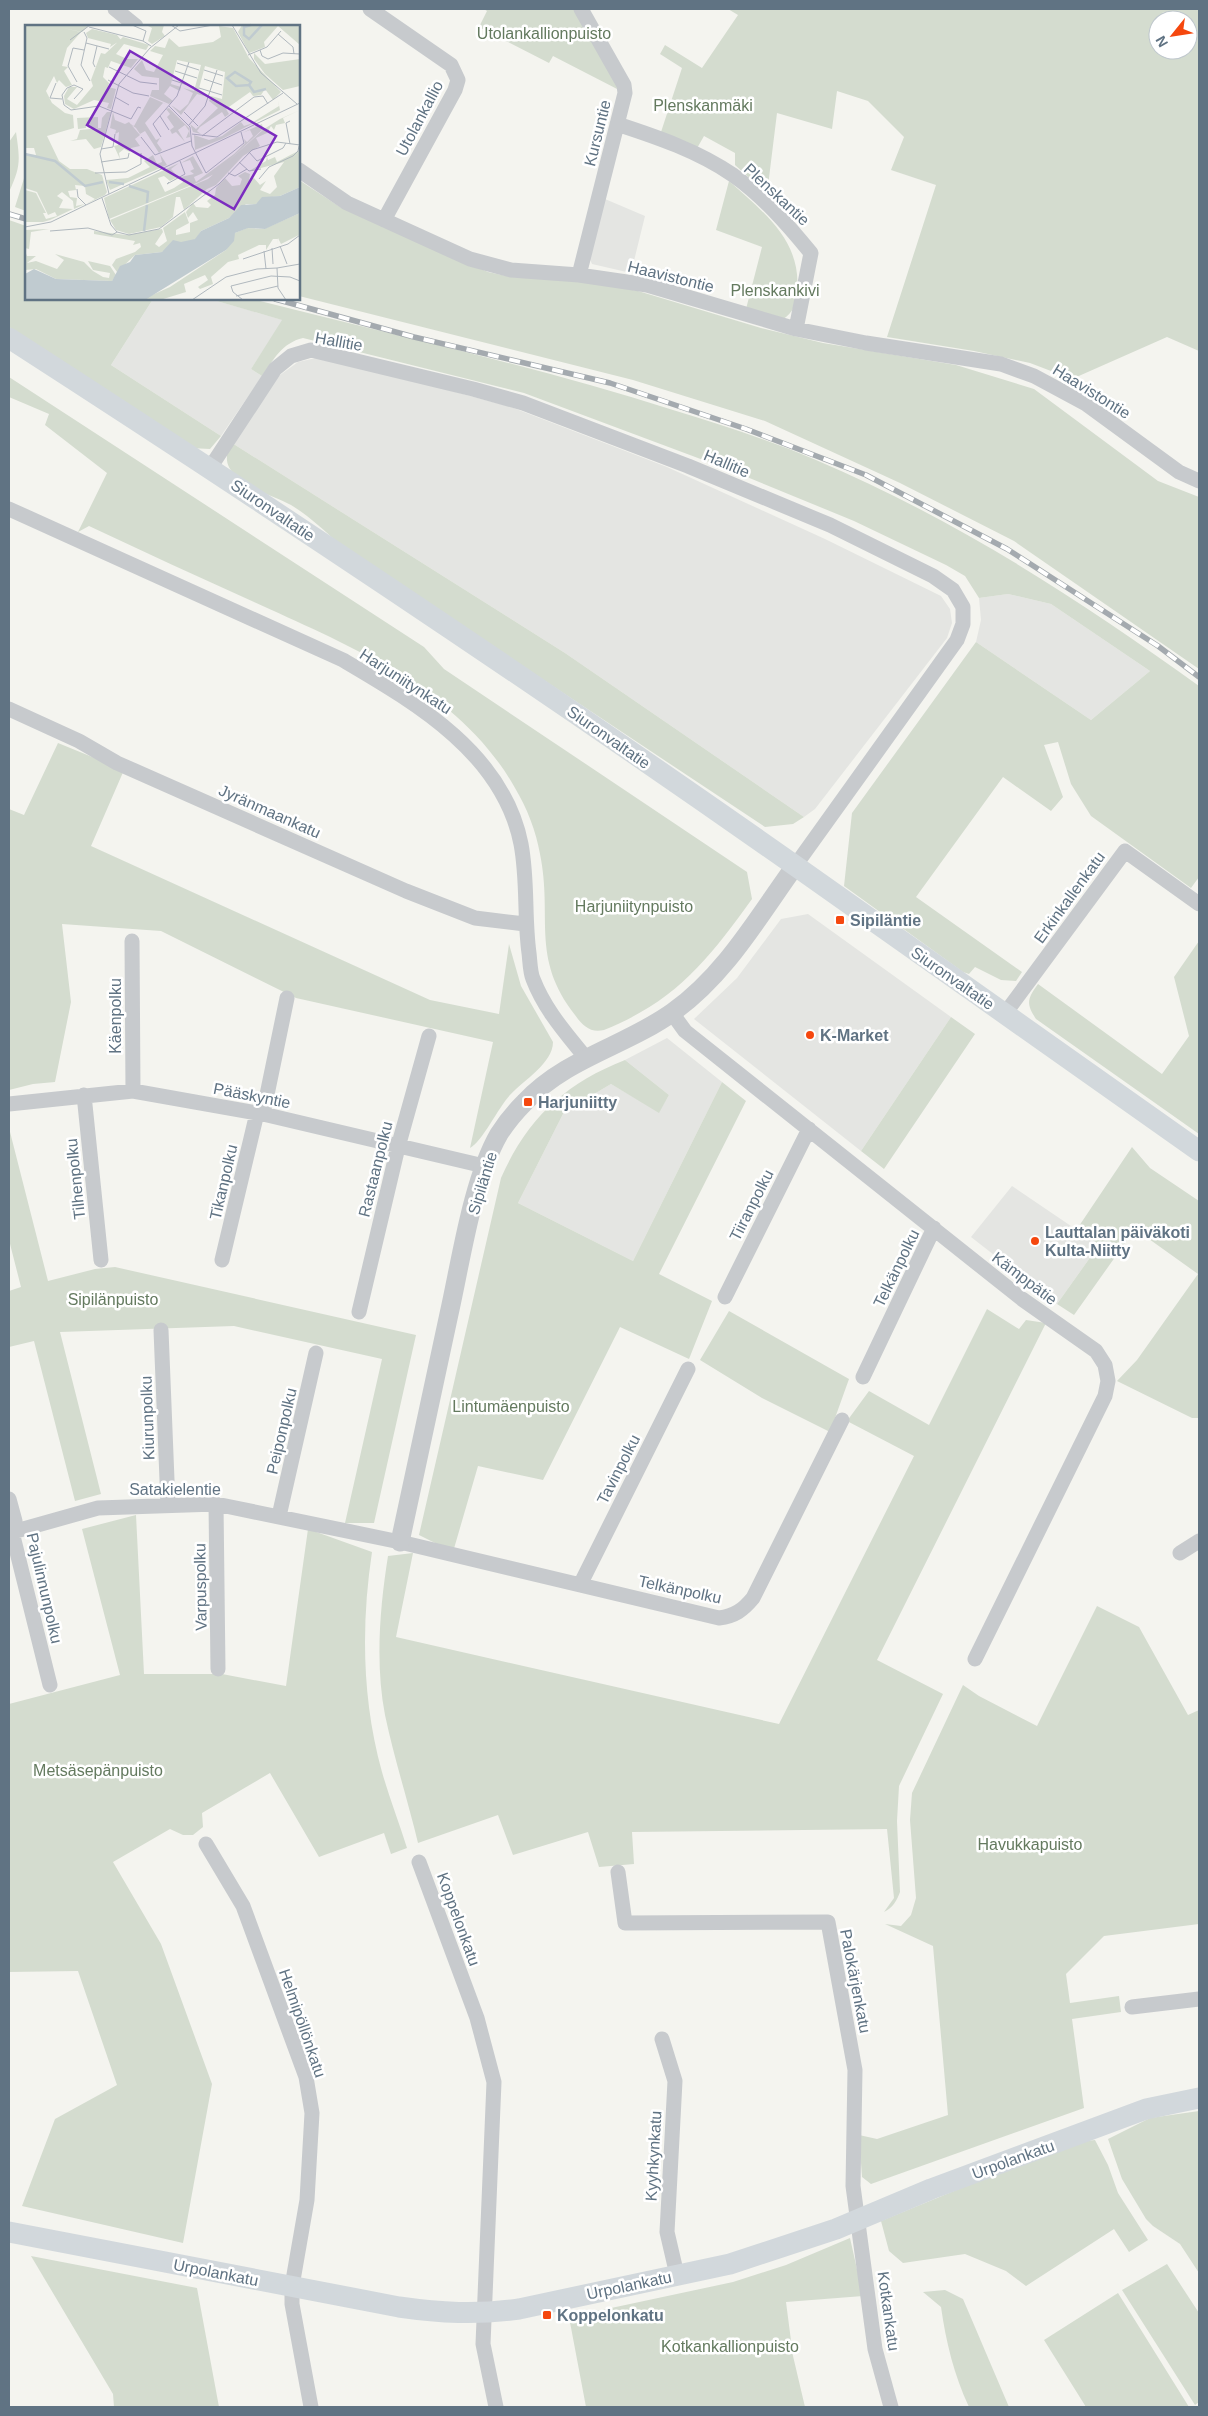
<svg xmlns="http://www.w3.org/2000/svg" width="1208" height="2416" font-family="Arial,sans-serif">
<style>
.built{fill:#e4e5e2}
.green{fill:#d4dccf;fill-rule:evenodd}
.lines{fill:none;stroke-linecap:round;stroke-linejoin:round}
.minor{stroke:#c7cacd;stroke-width:15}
.tertiary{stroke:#c7cacd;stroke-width:19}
.secondary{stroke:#d2d8dc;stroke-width:21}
.rail-casing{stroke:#a4aaaf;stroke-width:5.5}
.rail{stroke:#fff;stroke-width:4;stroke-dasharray:11;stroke-linecap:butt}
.poi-dot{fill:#f5470e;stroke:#fff;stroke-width:2}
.labels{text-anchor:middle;stroke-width:5;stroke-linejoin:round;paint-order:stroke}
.park-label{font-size:16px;fill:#647a5f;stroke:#fff}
.street-label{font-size:16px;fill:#607383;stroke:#fff}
.poi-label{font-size:16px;font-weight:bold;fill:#607383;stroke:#fff;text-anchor:start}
.inset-river{fill:none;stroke:#c0cbd0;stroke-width:2.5}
.inset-road{fill:none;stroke:#b0b8be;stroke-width:1}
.view{fill:#7b2cbf;fill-opacity:0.15;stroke:#7b2cbf;stroke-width:2.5}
.inset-edge{fill:none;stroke:#607383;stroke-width:2.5}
</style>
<rect width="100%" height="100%" fill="#f4f4ef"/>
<path class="built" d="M605,199l40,17 -14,57 -39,-9 -3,-7z
M153,299h57l73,21 -32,49 11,7 -41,60 -110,-71z
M316,358l18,1 177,48 156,60 158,72 116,57 9,13 2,14 -5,15 -132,171 -11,8 -239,-164 -333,-210 44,-65 22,-16z
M1008,594l43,10 99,67 -59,49 -115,-78 5,-22 -2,-22z
M808,914l143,103 -90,134 -167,-132 43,-41 44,-59z
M667,1038l55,44 -89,179 -115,-58 46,-91 47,-28 48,28 10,-17 -44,-35z
M1012,1186l87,59 -42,59 -86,-67z"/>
<path class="green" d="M484,9h90l47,82 -68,-35 -4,7 -70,-36 8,-16z
M728,9h471v342l-32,-14 -95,42 -42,-16 -56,-12 -87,-14 49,-152 -45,-15 13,-33 -36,-36 -31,-10 -5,38 -55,-16 -10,81 -32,-29v-12l-31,-17 -8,14 -35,-18 21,-64 -22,-14 5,-9 37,23 36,-53zM1158,20h30v30h-30z
M16,132c4,28 5,34 -7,60v-50z
M26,172v39l-11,-4z
M299,180l41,27 148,65 23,5 67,3 60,11 123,37 62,15 133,22 78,24 124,92 41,16v172l-185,-128 -114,-58 -135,-62 -132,-41 -334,-84z
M729,181c33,30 73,59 68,110 -1,13 -3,21 -15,29l-36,-11 16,-62 -46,-17z
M9,220l17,6v73h127l-42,66 110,71 -11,13 -20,-1 -181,-121z
M210,299h42c141,36 283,67 421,111 48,15 97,30 143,50 137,58 263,139 383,226v191l-8,11 -100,-72 -20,-32 -13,-42 -14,3 19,52 -12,14 -48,-34 -87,120 106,75 -6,9 -15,-1 -26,-13 -6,7 -6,-2 -119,-86 8,-73 124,-171 115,78 59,-49 -99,-67 -43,-10 -29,4 -14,-22 -19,-11 -92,-44 -124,-51 -206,-77 -221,-55c-21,5 -29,21 -41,38l-11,-7 31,-49z
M9,377l415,270 20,22 303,203 5,27c-44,61 -76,102 -148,131 -14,3 -21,-4 -29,-15 -45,-58 -22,-97 -35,-161 -4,-23 -13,-46 -25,-66 -55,-98 -165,-142 -261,-186 -55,-25 -110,-50 -165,-76l-11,6 29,-59 -62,-48 4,-11 -40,-17z
M232,443l333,210 239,164 -11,7 -28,3 -426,-283c-15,-14 -30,-28 -48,-39 -22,-12 -82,-27 -59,-62z
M58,743l66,27 -33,76 339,154 69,14 10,-70 12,42 32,56c0,21 -29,38 -43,53 -12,13 -28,47 -40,53l23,-106 -197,-44 -135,-67 -99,-7 9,78 -16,80 -22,2 -24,6v-281l15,6z
M1199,941v193l-163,-115c-10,-15 -9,-20 2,-35l124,90 27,-38 -15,-59z
M951,1017l24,17 -91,135 -23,-18z
M625,1060l44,35 -10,18 -48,-29 -47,28 -46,91 115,58 89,-179 24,19 -87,173 53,27 -23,58 -69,-32 -77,153 -65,-14 -25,86 -34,-17 82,-357c26,-59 63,-94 124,-118z
M9,1128l39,153 47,-12 20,-2 301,68 -42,188h-29l37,-164 -148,-33 -174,6 41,162 -26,7 -41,-160 -25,6v-56l12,-4 -12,-47z
M1132,1147l18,21 49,33v217h-7l-75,-37 20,-21 61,-86 -63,-45 -61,86 -17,-11 42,-59 -22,-16z
M987,1309l32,20 7,-9 20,3 -169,337 66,34 -44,92 -2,35 3,71c-3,8 -7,16 -16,20l10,-14 -7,-69 -255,3 2,32 -35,3 -11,-35 -75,23 -15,-40 -80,28c-10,-42 -24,-85 -33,-128 -10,-51 -5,-109 3,-159l25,-3 -17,84 383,87 135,-268 -67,-35 22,-30 60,34z
M729,1311l120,68 -19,53 -68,-34 -62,-38z
M136,1515l8,159h78l64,12 22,-157 64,23c-11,73 -10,148 10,220 7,25 17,50 25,76l-16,6 -7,-21 -65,24 -49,-84 -68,40 1,14 -10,8h-10l-13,-6 -57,33 48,82 51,140 -29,159 -161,-37 33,-87 62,-34 -39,-114 -69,1v-268l111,-29 -38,-146z
M1097,1606l42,21 49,88 11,-5v214l-95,12 -38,38 4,29 49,-7 2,16 -49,7 12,89 -213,76 -9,-7 -3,-42 18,4 71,-24 -15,-169 -48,-22 16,2 10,-11 5,-17 -6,-78 2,-27 51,-108 16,11 58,30z
M1199,2111v162l-19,-29 -27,-18 -7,-7 -24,-40 -14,-40 42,-21z
M1095,2140l13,25 10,28 30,47 -19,12 -15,-23 -88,57 -20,-15 -41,-17 -62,9 -14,-12 -8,-30 190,-78z
M850,2238l13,58 -77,6 7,54 12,51h-219l-17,-90 164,-35 53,-17z
M31,2256l166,32 22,119h-105l-1,-13z
M1167,2264l32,49v89l-4,3 -73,-115z
M945,2290l18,9 46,108h-40c-15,-32 -23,-65 -28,-100l-18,-15z
M1118,2293l71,114h-103l-42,-67z"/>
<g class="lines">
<path class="minor" d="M115,9l21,17
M370,9l81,56 7,15 -3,10 -71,130
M617,124c40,13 81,27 116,51 30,21 55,50 78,78l-15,76
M299,170l48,33 123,56 41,11 68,5 68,10 149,44 70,14 135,21 33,12 52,28 93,68 20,9
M579,275l46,-182 -1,-8 -43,-76
M210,468l65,-99 16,-13 20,-6 162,39 50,14 165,63 142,59 103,51 20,14 10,17v17l-6,16 -162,226
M9,509l334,151c73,43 160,93 178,184 7,37 3,73 8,109 1,8 1,19 4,26 12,31 32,53 52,78
M9,709l70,32 38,22 289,128 69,27 50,6
M132,941l1,150
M672,1013l13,18 337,268 74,52 9,14 3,16 -3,15 -130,263
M1004,1015l121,-164 74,53
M84,1095l17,165
M9,1104l124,-13 130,23 221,52
M263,1114l24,-116
M222,1260l35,-147
M725,1297l84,-168
M359,1312l39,-165 31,-111
M161,1330l7,175
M863,1377l71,-149
M9,1499l6,22 -3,11 38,153
M216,1504l2,165
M279,1516l37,-163
M9,1533l89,-25 118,-4 184,38 319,76c16,-2 24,-8 34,-20l89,-178
M1180,1553l19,-12
M580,1585l108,-216
M206,1844l37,62 63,171 6,36 -5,87 -15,86v18l19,103
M419,1862l58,156 17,64 -11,262 13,63
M618,1872l7,51 203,-1 27,148 -2,116 22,163 16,58
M1132,2007l67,-8
M662,2039l13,42 -8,151 10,43"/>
<path class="tertiary" d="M400,1542c16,-76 32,-152 49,-228 12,-53 23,-133 50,-180 7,-11 17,-23 26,-32 41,-44 101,-56 148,-90 53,-38 85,-95 122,-146"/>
<path class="secondary" d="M9,338c265,171 529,347 788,529 134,94 268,190 402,284
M9,2232l390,75c42,6 77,8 120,2l211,-45 106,-35 95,-40 215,-80 53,-11"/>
<g class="rail-casing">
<path id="rail" d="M9,214l17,5
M275,299l139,38 196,46 136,46 120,46 141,74 151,97 41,31"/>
</g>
<use href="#rail" class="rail"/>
</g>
<g class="poi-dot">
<rect x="835" y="915" width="10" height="10" rx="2.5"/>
<circle cx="810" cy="1035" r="5"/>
<rect x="523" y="1097" width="10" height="10" rx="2.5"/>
<circle cx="1035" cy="1241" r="5"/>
<rect x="542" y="2310" width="10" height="10" rx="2.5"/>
</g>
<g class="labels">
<g class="park-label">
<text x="544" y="39">Utolankallionpuisto</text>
<text x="703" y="111">Plenskanmäki</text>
<text x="775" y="296">Plenskankivi</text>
<text x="634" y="912">Harjuniitynpuisto</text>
<text x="113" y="1305">Sipilänpuisto</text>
<text x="511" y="1412">Lintumäenpuisto</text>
<text x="98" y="1776">Metsäsepänpuisto</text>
<text x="1030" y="1850">Havukkapuisto</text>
<text x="730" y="2352">Kotkankallionpuisto</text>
</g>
<g class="street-label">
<text transform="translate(419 118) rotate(-62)" y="6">Utolankallio</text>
<text transform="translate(597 133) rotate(-76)" y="6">Kursuntie</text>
<text transform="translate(777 194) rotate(43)" y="6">Plenskantie</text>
<text transform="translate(671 276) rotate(14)" y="6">Haavistontie</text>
<text transform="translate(339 341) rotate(10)" y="6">Hallitie</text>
<text transform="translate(1092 391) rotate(32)" y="6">Haavistontie</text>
<text transform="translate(727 463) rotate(23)" y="6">Hallitie</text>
<text transform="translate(273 510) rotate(34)" y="6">Siuronvaltatie</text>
<text transform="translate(406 681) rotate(33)" y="6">Harjuniitynkatu</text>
<text transform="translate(609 737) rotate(35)" y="6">Siuronvaltatie</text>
<text transform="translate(270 811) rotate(24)" y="6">Jyränmaankatu</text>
<text transform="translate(1069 897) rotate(-54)" y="6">Erkinkallenkatu</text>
<text transform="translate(953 978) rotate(35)" y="6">Siuronvaltatie</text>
<text transform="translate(115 1016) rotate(-90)" y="6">Käenpolku</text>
<text transform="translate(252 1095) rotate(11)" y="6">Pääskyntie</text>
<text transform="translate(375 1169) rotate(-76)" y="6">Rastaanpolku</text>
<text transform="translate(75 1179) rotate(-96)" y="6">Tilhenpolku</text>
<text transform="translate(223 1182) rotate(-77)" y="6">Tikanpolku</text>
<text transform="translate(482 1183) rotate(-73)" y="6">Sipiläntie</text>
<text transform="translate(751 1205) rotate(-63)" y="6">Tiiranpolku</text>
<text transform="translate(896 1268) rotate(-64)" y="6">Telkänpolku</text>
<text transform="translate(1025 1278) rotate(37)" y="6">Kämppätie</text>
<text transform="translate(147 1418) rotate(-92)" y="6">Kiurunpolku</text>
<text transform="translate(281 1431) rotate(-77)" y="6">Peiponpolku</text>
<text transform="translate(618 1469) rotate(-63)" y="6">Tavinpolku</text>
<text x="175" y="1495">Satakielentie</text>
<text transform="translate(200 1587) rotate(-91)" y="6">Varpuspolku</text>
<text transform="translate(45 1588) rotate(77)" y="6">Pajulinnunpolku</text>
<text transform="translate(680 1589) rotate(12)" y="6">Telkänpolku</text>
<text transform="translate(459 1919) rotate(70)" y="6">Koppelonkatu</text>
<text transform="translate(856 1981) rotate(79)" y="6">Palokärjenkatu</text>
<text transform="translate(303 2023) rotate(71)" y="6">Helmipöllönkatu</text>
<text transform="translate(653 2156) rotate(-87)" y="6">Kyyhkynkatu</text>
<text transform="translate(1013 2159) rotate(-20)" y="6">Urpolankatu</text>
<text transform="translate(216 2272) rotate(11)" y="6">Urpolankatu</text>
<text transform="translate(629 2285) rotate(-12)" y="6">Urpolankatu</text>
<text transform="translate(889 2311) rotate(82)" y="6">Kotkankatu</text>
</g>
<g class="poi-label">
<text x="850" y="926">Sipiläntie</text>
<text x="820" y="1041">K-Market</text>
<text x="538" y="1108">Harjuniitty</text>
<text x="1045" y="1238">Lauttalan päiväkoti<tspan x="1045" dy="18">Kulta-Niitty</tspan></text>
<text x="557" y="2321">Koppelonkatu</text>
</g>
</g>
<g transform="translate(25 25)">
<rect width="275" height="275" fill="#f4f4ef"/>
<path d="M0,0h64l-7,7 -19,-4 18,4 -14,16 -5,18 6,1 -4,4 8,14 -6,2 -7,-7 -2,3 -3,-7 -8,15 6,12 13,10 8,2 1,13 -27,8 12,25 11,8h17l15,6 5,17 -2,3 -19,9 9,-5 -9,-5 -1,-8 -10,-1 1,5 -8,1 2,6 7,1 -1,8 9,-2 -11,5 -1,-8 -11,-9 -5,4 6,4 -4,8 14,1 -23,11 -7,2h-18v-32l11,3 10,20h-3l3,6 11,-3 -2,-4 -7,3 -11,-23 -12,-4v-34l11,1 -2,-7h-9zM121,0h18l-2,7 3,4 -13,8 -4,-3 4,-13zM217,0h58v20l-22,-19 -14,16 1,5 -16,6 -11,-21zM194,1l14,2 16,30 32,34 -8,8 -8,-11 -4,6 -8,1 -3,-4 -24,17 3,5 -4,3 -3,-5 -22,15 -3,4 4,3 -8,-2 -3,-8 6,5 22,-21 -9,-7 2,-5 11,3 3,-27 -20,-6 -7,26 10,5 -11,-3 -16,21 -10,-10 9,6 8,-7 5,-11 -10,-5 11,3 7,-26 -24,-5 -6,24 10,3 -1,4 -10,-5 -6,8 9,7 -4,3 -19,-8 2,-6h7v-12l-17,-2 -8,-7 8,-9 4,10 8,2 9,-17 -13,-4 5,-5 10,2 4,-10 10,9 34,-5 8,-5zM67,4l25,6 4,5 -11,7 1,-3 -23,-6 -2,-5zM98,12l26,8 -3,5 -22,-6 -8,10 11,5h11l-7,9 -20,-7 -3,7 -3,-1 -2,10 6,6 -1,4 8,2 -5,20 -4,-1 2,-5 -15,-3 -20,9 -9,-5 -1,-8 5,-9h8l-10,12 10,6 16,-19 -2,-6 10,-27 4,1zM229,28l11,11 35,-5v27l-17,4 -18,-16 -11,-15zM125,72l18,8 -5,-2 -18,20 11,17 4,-2 -3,5 5,7 -3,3 -14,-22 -5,3 -4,-6 -6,-4 -1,-1 5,3zM253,75l2,10 -58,29 -27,11 -1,-15 15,5 13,-4 19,-14 3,4 6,-2 29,-18zM144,83l20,20 1,9 -4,1 3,-7 -4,-6 -7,5 7,12 -9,-10 -4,2 -2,-4 4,-3 -7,-10 3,-3 -4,-5zM275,85l-17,8 2,5 -9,2 -2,5 -3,-4 -4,7 -11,5 4,8 -17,10 -27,29 -9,4 -23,21 -4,-13h-4l-3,20 -12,10 -32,7 -13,-4 -6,-10 98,-41 56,-50 16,-10zM82,87h4l-10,35 -7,2 -8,-10 -16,2 7,-2 3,-9 21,-2 1,-10zM88,87l2,8 10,4 4,-2 11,13 -5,4 5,7 -9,2 -1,4 -6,-3 -5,4 1,6 -6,-13 4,-1 1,-13 -4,2 1,-4 -6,-2zM73,92v11h-9l-3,-4v4l-8,1 -1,-11zM237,99l1,5 -49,45 -15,8 -90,37 -5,-21 75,-35 -8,6 7,8 -8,4 -6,-5 -6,2 7,14 9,-4 9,-6 -2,-5 13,-3 -4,-3 4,-2 -4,-9 -9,3 12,-7 10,17 -9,4 2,5 38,-28 11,-11 -1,-4 3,3 6,-6 -3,-6 -8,3zM275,125v37l-20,9 -16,2 -8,6h-10l-17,14 -28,13 -5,8 -34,13 -27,3 -18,17 -5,-7 4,-6 19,-7 6,-5 -1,-4 -7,2 2,-4 -41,-7v-3l32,4 36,-6 1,3 -8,12 4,3 8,-6 -4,-13 22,-16 4,11 -13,7v5l14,-3v-9l8,-3 -5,-8 -5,6 -2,-6 7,-9 3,4 12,1 3,-3 -4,-4 8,-6 1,-7 9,-10 7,8 8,-1 2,-6 -4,-3 7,-4 5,2 -1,6 5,-2 6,7 6,-4 -6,9 10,4 7,-7 -3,-11 10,-14 -35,9 17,-10 1,-4 1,3 7,-3 2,5zM135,129l7,11 -57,25 -4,-10 22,-2 22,-11 -6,-6 9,-6 4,9 5,-2zM275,188l-1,22 -18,9 -3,-6 -1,7 1,-6h-5l-7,11v-5h-7l-21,10 1,4 -11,3 -17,15 2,7 -13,5 -2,-2 10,-7 -3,-5 -21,9 2,8 -26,8h-19l29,-13 56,-37 9,-17 12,-5 17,1zM24,204l-18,3 -2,17 -4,-1v-18zM0,226l2,5h9l-9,7 9,-2 21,8 7,-9 -9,-6 29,8 9,9 10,6 6,1 1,-5 -17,-3 -5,-9 22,5 6,9 -4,6 -56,-2 -20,-10 -11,1z" fill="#d4dccf"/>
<path d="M275,162v26l-35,16 -17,-1 -13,5 -1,8 -8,9 -81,50h-120v-26l9,-5 22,10 56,2 8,-15 10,-4 5,-7 27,-3 11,-12 8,2 14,-3 6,-8 28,-13 12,-13 15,-1 6,-7 18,-1z" fill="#c0cbd0"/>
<path class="inset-river" d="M226,0l-7,2v8l5,4 13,-14M224,60l2,-3 -16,-10 -8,6 9,8 13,-1 5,7 12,-3M0,129l30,7 30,25 18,-4M84,157l15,2M104,161l19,6 -1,11M119,206l3,-26"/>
<path class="inset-road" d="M107,0l14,6 -3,10M146,0l9,6 33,-6M207,0l29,48 36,31M64,2l54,14 8,5M59,7l3,6 -6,27 9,16M253,9l15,13 1,7M45,15l20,-15M61,18l23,6M235,25l2,6 6,3 15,-6 17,1M223,30l19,-8 14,-16M152,38l22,7M70,42l-2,-4 4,-17M84,42l31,15 17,2M179,45l19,6M150,46l22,7M179,54l18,6M83,55l25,13 16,3M147,55l22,7M52,57l-9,-16 5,-18 11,2M31,58l-6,15 12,1M174,63l23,7M90,72l14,8M49,74l9,-10 -9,-4 -7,3 -5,7 2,10 7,5 28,-4 32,13 7,-12 3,1M144,81l21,21 2,19 14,27 38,-30 -3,-11M159,87l14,14M135,91l9,14M164,100l16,-19 12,-36M167,109l25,3 66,-44M177,111l52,-39 9,-1 5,8M116,112l14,18 36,-14M136,112l-8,-13 24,-28 12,-34M265,119l-4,-21 4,-2M76,124l12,-2 2,-13M224,127l8,9 26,-13 3,-5M76,137l27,-4 1,-5M214,137l10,9 12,-2M70,148l31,-1 15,-8v-11M203,148l7,3 12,-7M234,154l10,-12 24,-11 5,-5 1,-5M144,157l-2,2 18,-10 -5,-13M84,169l-9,-40 19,-70 31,-36 29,-23M77,173l9,27 6,7 12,3 30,-6 60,-45 33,-34 25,-8 23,3M61,180l214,-102M0,202l26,-5 35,-17 -8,-8 -1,-8M25,206l38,-3 24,7 5,-3M255,221l7,18M247,223l1,16M239,226l2,18M218,234l45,-15 12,-9M252,243l23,-4M211,271l42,-10M167,275l34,-23 31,-8 20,-1 1,20 8,12M218,275l-10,-8 -2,-6 40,-10 19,1 10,4"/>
<path class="view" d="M105,26l146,85 -42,73 -147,-84z"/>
<rect width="275" height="275" class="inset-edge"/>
</g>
<rect width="1208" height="2416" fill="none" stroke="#607383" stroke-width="20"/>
<g transform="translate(1173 35) rotate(240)"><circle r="24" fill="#ffffff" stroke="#bfc7cd"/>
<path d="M0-4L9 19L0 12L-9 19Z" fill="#f5470e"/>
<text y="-8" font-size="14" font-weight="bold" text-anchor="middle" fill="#607383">N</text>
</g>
</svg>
